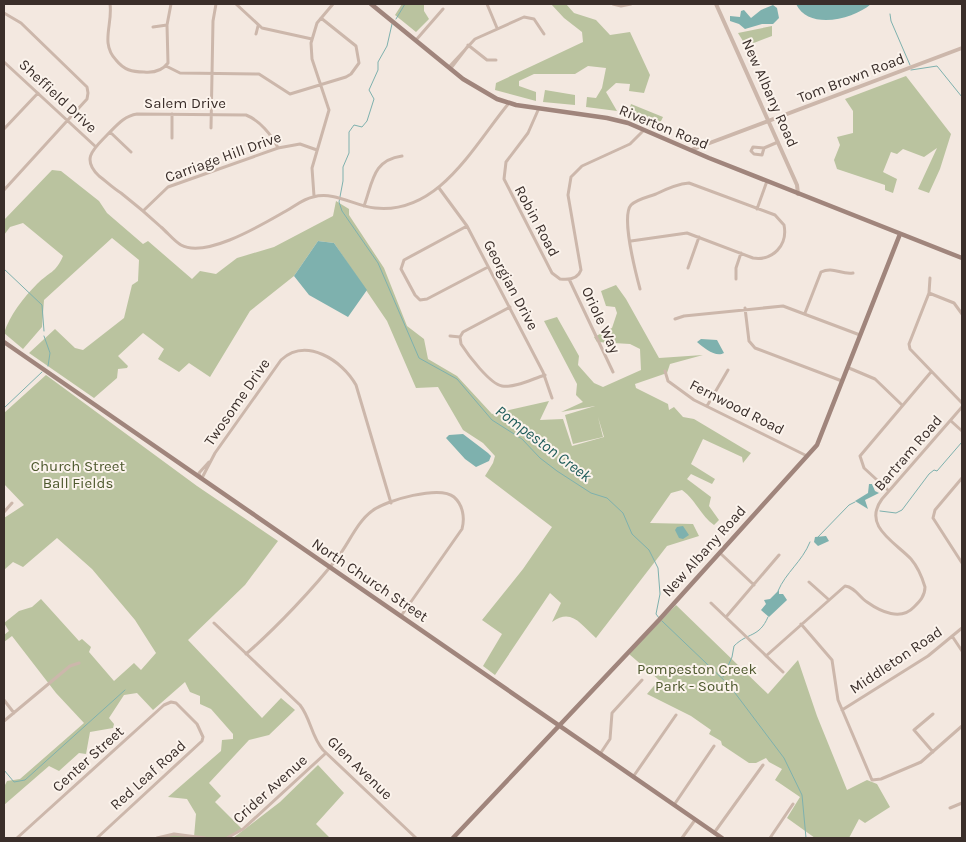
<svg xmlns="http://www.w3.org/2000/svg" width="966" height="842" font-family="Karla,sans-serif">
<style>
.green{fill:#bac39f}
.water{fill:#7eb1ae}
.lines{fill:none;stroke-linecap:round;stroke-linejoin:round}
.stream{stroke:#7eb1ae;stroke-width:1}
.minor{stroke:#ccb7ab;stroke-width:3}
.tertiary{stroke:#ccb7ab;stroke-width:4}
.secondary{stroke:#a0857c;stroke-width:4.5}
.labels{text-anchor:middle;stroke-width:4;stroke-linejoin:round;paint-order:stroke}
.street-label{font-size:15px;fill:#3a2e2a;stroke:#fbf3ec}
.park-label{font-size:15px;fill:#4d582d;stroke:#fbf3ec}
.water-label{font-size:16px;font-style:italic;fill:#1f5c5a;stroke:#fbf3ec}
</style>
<rect width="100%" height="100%" fill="#f3e8e0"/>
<path class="green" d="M402,4h22v7l5,8 -13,13 -21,-17z
M551,4h15l8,9 22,7 14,15 20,-3 20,43 -6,18 -15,-2 1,-7 -14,-1 -10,9 11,19 -31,-4 1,-10 9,1 6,-10 4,-20 -18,-2 -13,8h-41l-15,7v5l17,6v9l-41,-11 1,-7 87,-41 -1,-10 -18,-14z
M772,26v10l-26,10 -8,-13z
M906,76l45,58 -11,35 -11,24 -11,-4 19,-41 -13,9 -21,-8 -6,5 -6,-2 -8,20 14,7 -4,14 -8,-3v-5l-48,-16 -3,-9 6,-15 -3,-8 16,-4v-22l-8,-12z
M545,90l30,5v10l-32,-3z
M631,104l32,13 -6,12 -30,-11z
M52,170l9,1 38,30 8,12 36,31 5,-3 44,38 8,-8 16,3 21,-16 37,-11 59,-31 3,-15 13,8v6l35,53 23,58 17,13 4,20 29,17 35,38 57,-13 -9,19 23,-1 9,27 32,-9 -6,-20 5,20 -30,7 -8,-29 30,-9 -34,6 22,-10 -7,-7 1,-11 -33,-63 13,-4 22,39 -1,9 16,18 9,4 38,-17 -1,-21 -10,-5 -33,-2 -3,-5 18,-9 5,-15 -2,-6 -9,-1 -5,-15 15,-6 10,14 33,59 44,-3 -33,9 -3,9 -32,11 1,4 32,16 1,6 5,-3 9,10 11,2 57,34 -8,10 -1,-6 -39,-18 -12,25 24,15 -3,5 -21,-10 -4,5 24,18 -2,9 10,14 -5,5c-14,-10 -18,-25 -32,-35l-11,3 -21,30 43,1 6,12 -32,10 -71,92c-16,-14 -24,-30 -44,-16l9,-19 -11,-10 -55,82 -12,-9 19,-32 -20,-14 41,-51 29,-42 -67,-51 8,-13 2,-7 -12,-13 -20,-13 -25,-43 -22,1 -29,-67 -53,-78 -16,-2 -24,35 -44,35 -40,66 -21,-14 -10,9 -21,-13 6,-10 -21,-16 -25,23 10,10 -1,2 -9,1 -1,9 -23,20 -65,-45 26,-24 20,19 8,2 41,-32 8,-33 6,-4 1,-21 -27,-22 -68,62 -2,27 -19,22 -19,-16c6,-18 19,-35 33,-49 12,-12 19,-11 26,-28l-40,-33 -13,4 -6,8v-15z
M46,375l151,111 81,55 -33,44 -57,55 74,78 19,-20 14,12 -26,25 -20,5 -40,43 12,13 -6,6 27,27 -17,9h-62l13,-4 18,3 2,-23 -9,-15 -19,-2 53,-46 1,-11 11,-1v-5l-22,-25 -11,-5v-8l-10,-4 -5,-10 -32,28 -16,-17 -13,2 -15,23 5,6 -1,4 -23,4 -4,22 -7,-1 -20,18 -10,-5 -45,39v-18l3,-6 13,-2 64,-56 -28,-30 -44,-57 -8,6v-7l5,-4 -5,-8 15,-12 13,-4 9,-8 38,42 3,-2 9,8 -2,5 25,29 20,-18 7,7 15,-17 -21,-33 -43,-51 -35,-31 -34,29 -10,-5 -9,8v-52l20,-13 -20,-21v-71z
M676,605l92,89 30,-34 19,56 30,74 20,-10 10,4 13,23 -25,16 -6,-4 -10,19h-34l-28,-20 13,-21 -25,-17 7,-11 -13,-7 -3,-4 -10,5h-7l-27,-18 -1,-4 -12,-7 2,-4 -20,-14 -44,-22 12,-14 -30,-26z
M318,765l26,28 -28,31 14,14h-97l47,-36z"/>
<path class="water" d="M796,4h75c-17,15 -62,27 -75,0z
M773,5l4,3 2,10 -6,6h-11l-17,5 -6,-5 -9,-3v-5l10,1 1,-6 3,-1 7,8 10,-8z
M318,241l16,2 33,47 -19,27 -39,-22 -15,-19z
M701,339l16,1 7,13c-8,5 -20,-5 -27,-11z
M463,434l25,19 3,3 -2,5 -13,6 -11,-8 -19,-21 3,-3z
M869,484h3l3,7 4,2 -14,7 3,9 -13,-8 13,-8z
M683,526l6,9 -6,4 -4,-1 -4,-8 2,-3z
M826,536l3,5 -11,5 -4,-4 1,-5z
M779,590v4h4l4,6 -18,17 -8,-7 5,-6 -2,-4 6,-1z"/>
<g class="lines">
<path class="stream" d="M890,14l1,7 19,44
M396,19l9,-15
M392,24l-5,22 -9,16v8l-9,20 5,9 -7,22 -5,6 -8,-2 -5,7v21l-6,14v14l-4,21 3,9 36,52 41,95 38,21 35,41 30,19 18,19 17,13 34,22 16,5 16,15 9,21 17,16 9,18 2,26 -4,20 3,4
M911,70l26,-4 25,31
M4,269l38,36 2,26
M44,336l6,17 -2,13
M4,408l38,-36
M880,511l16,2 6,-3 27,-36 5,-4 3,1 25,-29
M817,538l32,-33 6,-3
M778,591c8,-19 24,-29 32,-49
M662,621l67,64 55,73 18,37 4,43
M723,677l9,-20 2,-11c14,-14 25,-8 34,-29
M4,770l10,12 11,-2 100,-90"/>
<path class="minor" d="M110,4c3,20 -10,39 6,56 8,10 16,12 28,12 10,1 18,-1 24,-9l-1,-38 4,-21
M236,4l26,24 50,11
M487,4l10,24
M613,4l8,2 10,-2
M4,13l17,10 66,64 1,6 -1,6 -83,91
M153,27l14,-2
M256,34l2,-8
M416,40l27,-31
M468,45l19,15h9
M4,62l92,85
M166,66l14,7 79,1 31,20 56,-17 5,-3 8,-11 -3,-17 -35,-28
M449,67l26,-28 49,-22 10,2 10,15
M451,68l17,-22
M539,108l-11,25 -22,29 -2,17 48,94 8,6c8,1 18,0 21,-9l-13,-75 3,-18 11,-11 48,-22 14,-14
M172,114v24
M211,128l2,-107 3,-17
M4,129l34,-36
M110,132l21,20
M278,148c-6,-13 -19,-28 -32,-33l-109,-1c-13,2 -20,11 -29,20 -13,14 -28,24 -9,42 8,6 14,12 22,17 14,11 27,22 40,34 7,6 13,14 20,18 25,14 82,-21 105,-34 9,-5 17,-12 27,-14 22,-6 41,9 62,11 64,7 99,-63 134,-105
M764,148l-11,-1 -2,4 3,3 8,1 2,-7 14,-6
M439,188l28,38 76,146 9,26
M314,196l-2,-28 17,-58 -17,-51 -1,-16 6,-20 16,-19
M364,206c9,-25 9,-46 38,-50
M757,209l10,-28
M143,211l25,-24 110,-39 22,-4 17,6
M467,226l-63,34 -3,9 14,26 5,5 7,-1 61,-32
M631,241l56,-8 66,25c20,3 35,-13 31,-33l-9,-10 -86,-32c-12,1 -23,6 -33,11 -8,3 -19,5 -25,11 -10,11 5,69 9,84
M688,268l11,-31
M930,278l-1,15 -20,51 1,5 52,54
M569,279l44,93
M736,279v-11l5,-15
M929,293l25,10 8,11
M510,307l-47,25 -3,5 1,7c7,11 29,40 41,42 13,2 30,-7 43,-11
M745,308l4,33 6,7 87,33
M805,313l16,-41c12,-6 20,3 32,1
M675,319l9,-3 99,-10 77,29
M450,336l10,1
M849,368l26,11 27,26
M665,371l3,10 26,19 113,56
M707,406l21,-36
M951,421l11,10
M200,477l-1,-4 10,-11
M200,478l3,-2 12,-23 66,-93c25,-23 61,0 75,25l35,118
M962,478l-27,32 -2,8 29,45
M889,491l-25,-23 -4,-12 71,-84
M4,512l8,-9
M720,553l34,32
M809,582l19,17
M711,603l72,69
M726,617l53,-62
M214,623l86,82c11,14 11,31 23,45l93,88
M801,624l31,36 6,40 34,80 9,-1 40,-17 41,-36
M952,636l10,15
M246,654c30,-26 68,-66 92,-97 11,-14 19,-35 34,-46 14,-11 68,-26 82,-14 9,8 11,21 8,32l-61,87
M766,656l79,-70c10,1 14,11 22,16 14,10 34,19 47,5 6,-6 11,-11 11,-20 -3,-10 -8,-21 -14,-28 -16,-17 -49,-33 -29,-60l80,-92
M4,700l10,13
M842,710l86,-54 34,-28
M933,714l-19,16 19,22
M4,721l66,-55 9,-3
M600,754l10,-15 2,-26 30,-33
M633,777l43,-62
M674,805l40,-59
M950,808l12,-5
M714,833l49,-68
M17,838l147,-133 7,-3 5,1 21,21 6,13 -1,4 -105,97
M157,838l17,-4 31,4
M227,838l16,-9 83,-76
M682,838l13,-18
M770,838l23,-34"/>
<path class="tertiary" d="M716,4l81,181 1,9
M691,150l271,-102"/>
<path class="secondary" d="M371,4l92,75 34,20 19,6 91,13 21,5 81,35 253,100
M4,342l718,496
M453,838l206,-218 158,-175 83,-211"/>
</g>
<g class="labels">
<g class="street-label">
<text transform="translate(851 78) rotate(-21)" y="5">Tom Brown Road</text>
<text transform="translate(770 93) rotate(66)" y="5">New Albany Road</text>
<text transform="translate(58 96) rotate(43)" y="5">Sheffield Drive</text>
<text x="185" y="108">Salem Drive</text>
<text transform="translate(664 127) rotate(22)" y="5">Riverton Road</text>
<text transform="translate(223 157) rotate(-20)" y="5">Carriage Hill Drive</text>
<text transform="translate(537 221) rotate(62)" y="5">Robin Road</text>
<text transform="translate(511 285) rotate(62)" y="5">Georgian Drive</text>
<text transform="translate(601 320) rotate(65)" y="5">Oriole Way</text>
<text transform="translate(237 402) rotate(-55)" y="5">Twosome Drive</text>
<text transform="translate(737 407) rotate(27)" y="5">Fernwood Road</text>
<text transform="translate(908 453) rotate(-49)" y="5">Bartram Road</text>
<text transform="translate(704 551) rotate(-48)" y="5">New Albany Road</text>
<text transform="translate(370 580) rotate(34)" y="5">North Church Street</text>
<text transform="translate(896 660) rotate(-34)" y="5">Middleton Road</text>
<text transform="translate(88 759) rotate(-42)" y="5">Center Street</text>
<text transform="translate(360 768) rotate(44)" y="5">Glen Avenue</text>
<text transform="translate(148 775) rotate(-42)" y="5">Red Leaf Road</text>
<text transform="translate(270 789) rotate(-42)" y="5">Crider Avenue</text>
</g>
<g class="park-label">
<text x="78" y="471">Church Street<tspan x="78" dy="17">Ball Fields</tspan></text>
<text x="697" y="674">Pompeston Creek<tspan x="697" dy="17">Park - South</tspan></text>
</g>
<g class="water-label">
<text transform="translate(544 443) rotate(37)" y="6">Pompeston Creek</text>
</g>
</g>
<rect width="966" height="842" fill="none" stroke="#3a2e2a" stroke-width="10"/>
</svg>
